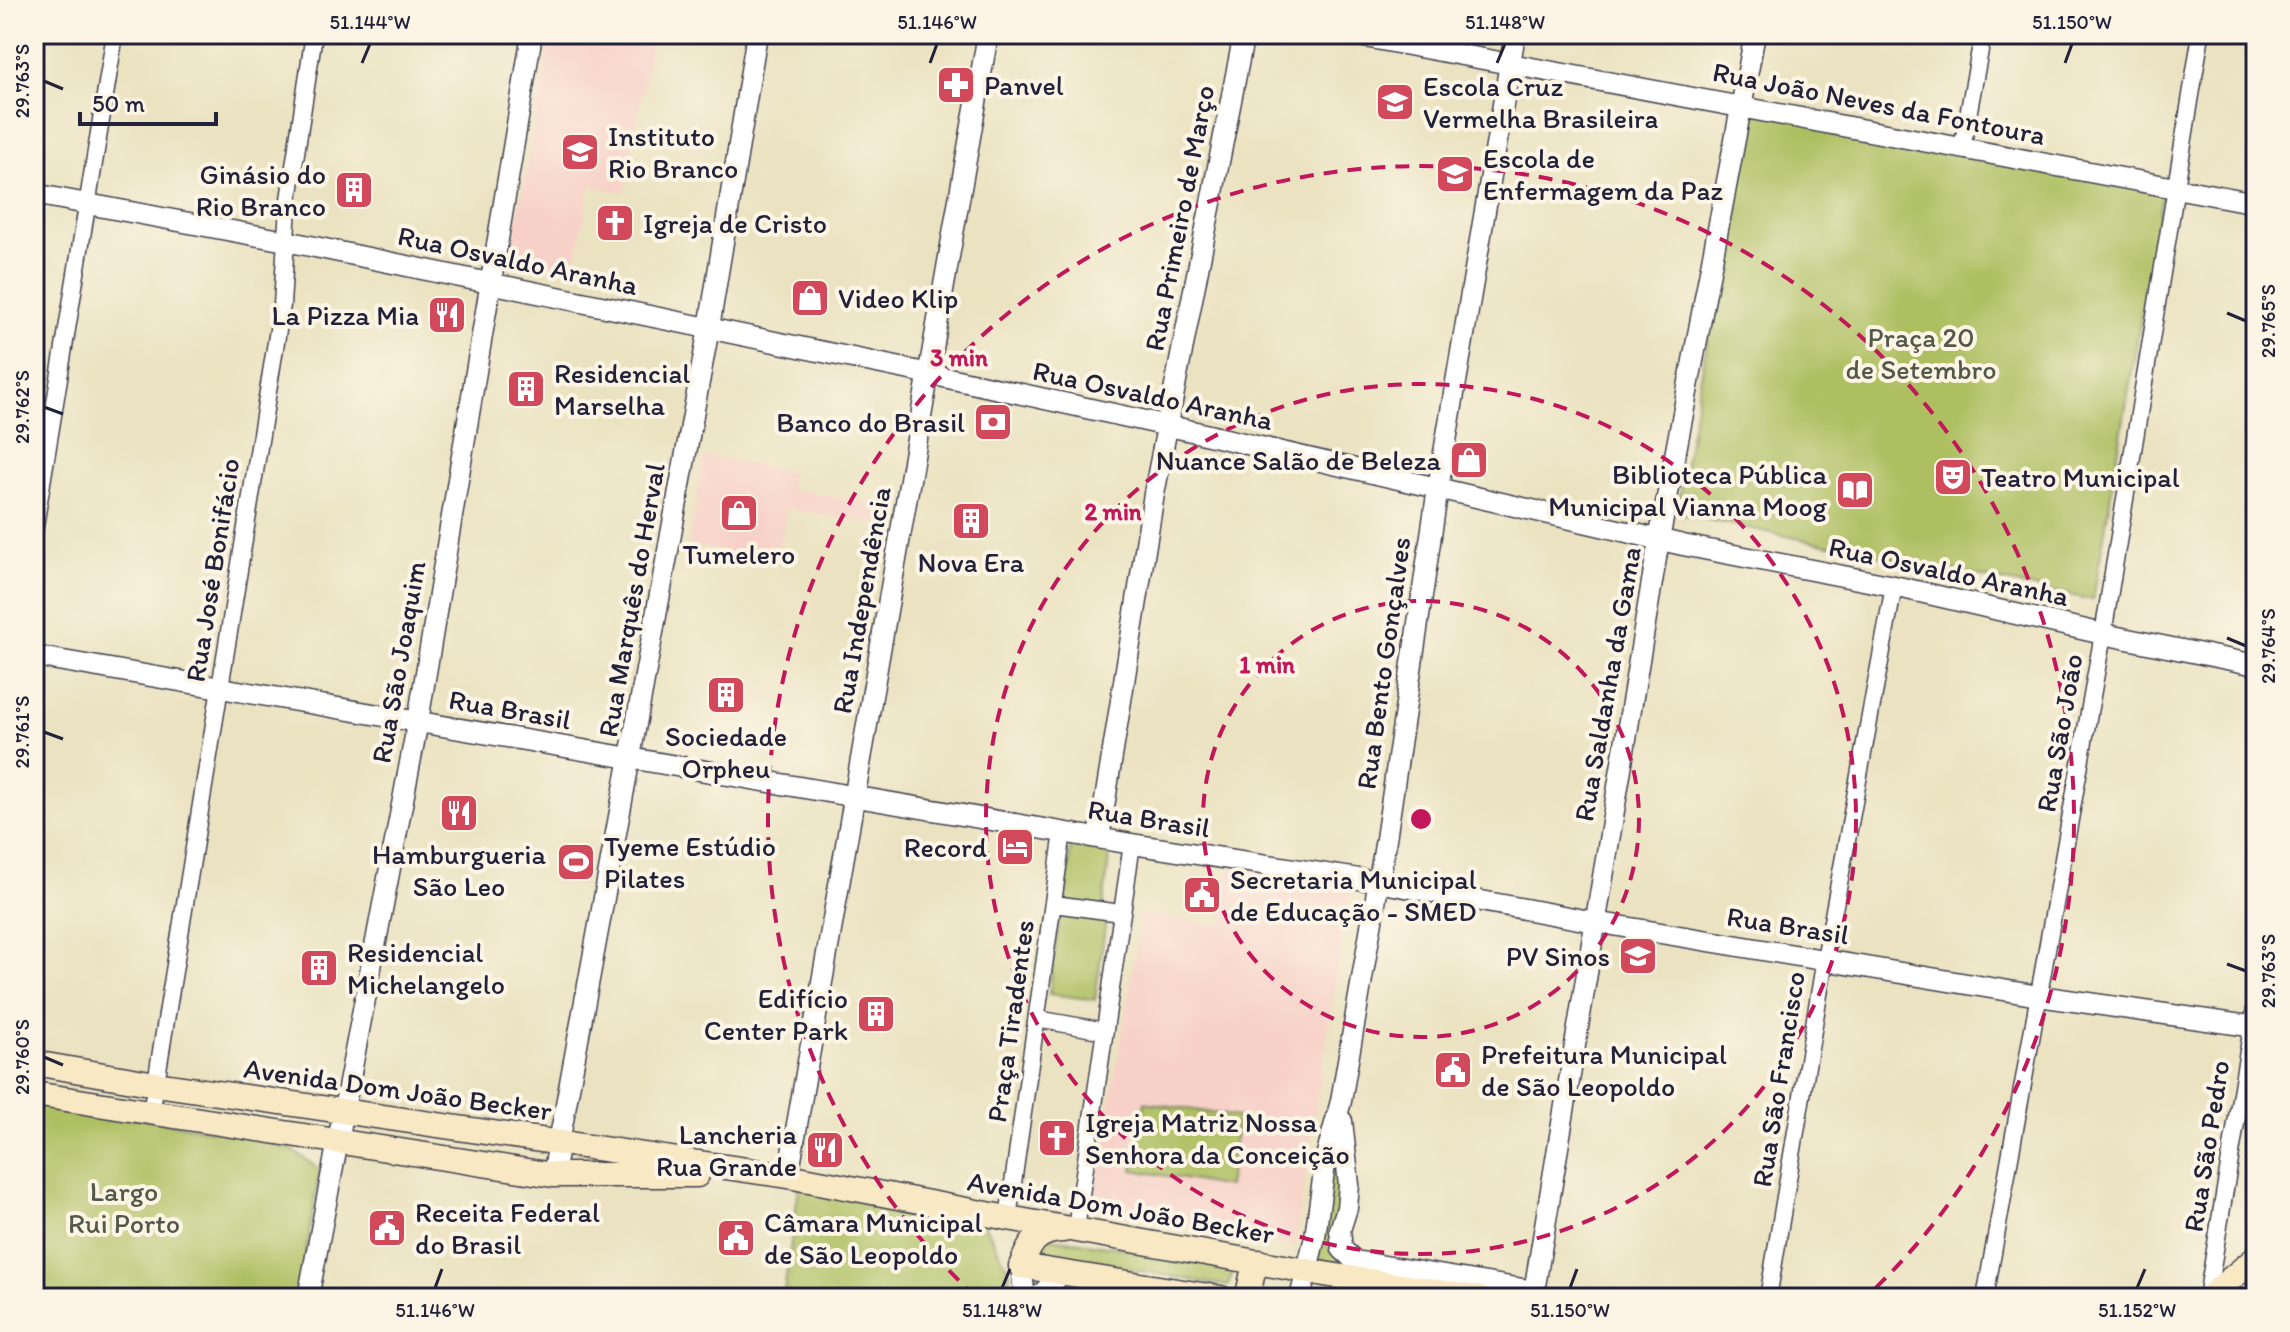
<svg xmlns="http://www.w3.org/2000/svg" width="2290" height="1332" font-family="Itim,sans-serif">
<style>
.built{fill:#f7d1c8}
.green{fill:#aebf62;stroke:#68704e;stroke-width:2}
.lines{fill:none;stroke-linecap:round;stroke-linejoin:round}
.minor-casing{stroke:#403f4f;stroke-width:19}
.tertiary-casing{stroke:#403f4f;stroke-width:23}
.secondary-casing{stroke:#403f4f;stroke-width:27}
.minor{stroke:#fff;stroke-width:16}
.tertiary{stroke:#fff;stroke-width:20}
.secondary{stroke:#f8e8c3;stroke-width:24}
.ticks{fill:none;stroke:#22223b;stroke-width:3}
.ring{fill:none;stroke:#c2185b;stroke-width:4;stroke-dasharray:14 10}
.labels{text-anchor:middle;stroke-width:8;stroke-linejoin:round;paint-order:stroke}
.poi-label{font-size:28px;fill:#22223b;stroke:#fcf5e5;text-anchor:start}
.street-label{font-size:28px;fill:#22223b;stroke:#fcf5e5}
.park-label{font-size:28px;fill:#535949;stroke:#fcf5e5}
.centre{fill:#c2185b;stroke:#fcf5e5;stroke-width:4}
.ring-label{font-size:24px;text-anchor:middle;font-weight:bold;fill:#c2185b;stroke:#fcf5e5;stroke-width:8;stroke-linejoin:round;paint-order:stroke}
.neatline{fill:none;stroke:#22223b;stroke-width:3}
.ticks-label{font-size:20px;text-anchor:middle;fill:#22223b}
</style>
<rect width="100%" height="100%" fill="#fcf5e5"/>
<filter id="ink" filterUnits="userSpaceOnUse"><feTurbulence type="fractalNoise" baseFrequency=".0125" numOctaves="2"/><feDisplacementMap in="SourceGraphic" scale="16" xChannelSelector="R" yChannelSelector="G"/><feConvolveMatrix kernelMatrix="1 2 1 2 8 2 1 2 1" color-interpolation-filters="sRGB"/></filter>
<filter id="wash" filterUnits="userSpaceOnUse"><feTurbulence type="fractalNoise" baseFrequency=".006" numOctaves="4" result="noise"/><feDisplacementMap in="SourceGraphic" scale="32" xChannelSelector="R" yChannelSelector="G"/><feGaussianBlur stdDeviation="1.8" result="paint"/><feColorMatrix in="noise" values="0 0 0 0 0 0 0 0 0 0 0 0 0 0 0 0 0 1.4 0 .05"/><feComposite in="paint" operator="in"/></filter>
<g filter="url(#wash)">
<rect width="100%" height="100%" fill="#eae2c0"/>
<path class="built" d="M551,34h52l48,9 -27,149 -34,-6 -16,85 -64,-12z
M704,456l88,16 -3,17 95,17 -3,19 -94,-17 -11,53 -88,-16z
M1230,867l120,18 -55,361 -203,-36 50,-296 79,12z"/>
<path class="green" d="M1750,110l413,79 -70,411 -417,-87z
M1072,838l39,5 -8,64 -39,-5z
M1060,913l46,6 -11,81 -46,-6z
M34,1101l221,36 39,14 26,19 -22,128h-264z
M1145,1102l93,15 -10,70 -95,-17z
M1337,1130l5,54 -5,39 19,44 -39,-8z
M799,1187l181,29 30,56 -3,26h-224z
M1045,1237l190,28 -7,21 -175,-30 -13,-8z"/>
</g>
<g filter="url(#ink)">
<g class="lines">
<g class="minor-casing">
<path id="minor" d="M1962,148l21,-114
M34,532l81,-498
M1054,904l67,9
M1037,1019l68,12
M151,1113l131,-808 6,-99 26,-172
M1008,1218l55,-386
M1076,1229l56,-385
M1768,1298l57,-339 69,-373
M1985,1298l118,-664 98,-600
M2207,1298l49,-295"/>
</g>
<g class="tertiary-casing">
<path id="tertiary" d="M1349,34l907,169
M34,194l252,47 644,133 257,56 496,115 211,41 209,48 153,31
M34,656l1098,188 246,38 217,40 444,74 217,31
M1099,838l55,-344 90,-460
M1342,1121l7,64 -2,23 -7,22 2,19 13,12 179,30
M553,1175l156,-847 48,-294
M788,1176l200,-1142
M1021,1266l4,32
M308,1298l110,-577 114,-687
M1038,1298l25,-26
M1300,1298l15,-61 11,-80 15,-56 45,-262 52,-351 77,-454
M1533,1298l126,-758 96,-506"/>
</g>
<g class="secondary-casing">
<path id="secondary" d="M34,1063l122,21 632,92 220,42 316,56 154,24
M34,1094l519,81h144
M1021,1266l200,32
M1021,1266c9,-23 15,-35 42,-36
M1255,1298l-6,-8 4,-18 7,-10
M2208,1298l48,-40"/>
</g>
<use href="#minor" class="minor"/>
<use href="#tertiary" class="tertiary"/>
<use href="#secondary" class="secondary"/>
</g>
</g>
<path class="ticks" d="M362,63l8,-19M930,63l7,-19M1497,63l8,-19M2065,63l7,-19M44,81l19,8M2227,313l19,8M44,407l19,7M2227,638l19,8M44,732l19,7M2227,964l19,7M44,1057l19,8M435,1288l7,-19M1002,1288l8,-19M1570,1288l7,-19M2137,1288l8,-19"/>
<g class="ring">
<circle cx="1421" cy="819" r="218"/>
<circle cx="1421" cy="819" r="435"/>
<path d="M976 1297A653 653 0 1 1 1866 1297"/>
</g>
<defs>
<g id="pharmacy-square" transform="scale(2)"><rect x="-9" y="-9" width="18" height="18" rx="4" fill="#d1495b" stroke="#fcf5e5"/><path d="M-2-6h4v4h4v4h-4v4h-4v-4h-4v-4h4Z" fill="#fff"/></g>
<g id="school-square" transform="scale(2)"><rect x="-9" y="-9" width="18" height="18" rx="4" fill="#d1495b" stroke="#fcf5e5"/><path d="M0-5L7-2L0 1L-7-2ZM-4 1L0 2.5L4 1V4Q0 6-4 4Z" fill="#fff"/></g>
<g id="building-square" transform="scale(2)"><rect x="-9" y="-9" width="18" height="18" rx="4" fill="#d1495b" stroke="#fcf5e5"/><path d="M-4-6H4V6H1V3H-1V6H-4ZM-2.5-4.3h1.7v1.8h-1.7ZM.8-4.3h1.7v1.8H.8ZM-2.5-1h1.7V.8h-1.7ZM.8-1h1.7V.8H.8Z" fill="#fff"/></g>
<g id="church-square" transform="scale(2)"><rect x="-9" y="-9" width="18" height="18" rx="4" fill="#d1495b" stroke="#fcf5e5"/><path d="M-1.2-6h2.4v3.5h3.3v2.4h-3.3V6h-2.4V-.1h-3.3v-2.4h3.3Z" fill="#fff"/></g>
<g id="shop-square" transform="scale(2)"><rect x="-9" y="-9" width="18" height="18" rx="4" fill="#d1495b" stroke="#fcf5e5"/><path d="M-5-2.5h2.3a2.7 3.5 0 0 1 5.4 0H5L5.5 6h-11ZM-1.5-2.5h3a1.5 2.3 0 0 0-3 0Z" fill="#fff"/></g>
<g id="restaurant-square" transform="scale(2)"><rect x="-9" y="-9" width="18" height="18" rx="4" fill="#d1495b" stroke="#fcf5e5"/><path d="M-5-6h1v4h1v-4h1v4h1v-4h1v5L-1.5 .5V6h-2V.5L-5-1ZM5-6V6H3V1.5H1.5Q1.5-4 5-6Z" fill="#fff"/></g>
<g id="bank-square" transform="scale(2)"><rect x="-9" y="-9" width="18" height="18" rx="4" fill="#d1495b" stroke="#fcf5e5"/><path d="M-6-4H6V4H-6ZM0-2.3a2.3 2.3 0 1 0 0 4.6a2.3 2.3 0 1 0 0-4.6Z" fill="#fff"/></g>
<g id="theatre-square" transform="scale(2)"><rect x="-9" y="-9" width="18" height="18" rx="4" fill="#d1495b" stroke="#fcf5e5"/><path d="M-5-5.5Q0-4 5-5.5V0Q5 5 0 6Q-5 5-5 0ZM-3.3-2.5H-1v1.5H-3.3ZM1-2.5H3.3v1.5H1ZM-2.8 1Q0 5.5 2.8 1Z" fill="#fff"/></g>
<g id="library-square" transform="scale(2)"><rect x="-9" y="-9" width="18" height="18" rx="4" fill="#d1495b" stroke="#fcf5e5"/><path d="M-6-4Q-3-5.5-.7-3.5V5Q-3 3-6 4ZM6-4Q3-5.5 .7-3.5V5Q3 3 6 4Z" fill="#fff"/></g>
<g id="hotel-square" transform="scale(2)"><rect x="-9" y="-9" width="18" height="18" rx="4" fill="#d1495b" stroke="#fcf5e5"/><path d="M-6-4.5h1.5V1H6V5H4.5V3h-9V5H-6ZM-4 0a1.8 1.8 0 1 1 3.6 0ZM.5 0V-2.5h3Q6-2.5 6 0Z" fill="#fff"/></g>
<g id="stadium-square" transform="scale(2)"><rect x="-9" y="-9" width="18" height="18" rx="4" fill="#d1495b" stroke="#fcf5e5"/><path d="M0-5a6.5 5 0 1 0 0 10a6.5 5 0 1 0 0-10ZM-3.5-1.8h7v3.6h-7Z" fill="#fff"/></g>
<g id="civic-square" transform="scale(2)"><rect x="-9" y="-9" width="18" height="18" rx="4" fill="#d1495b" stroke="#fcf5e5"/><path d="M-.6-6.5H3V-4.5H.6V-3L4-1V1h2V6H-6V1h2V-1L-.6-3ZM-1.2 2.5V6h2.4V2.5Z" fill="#fff"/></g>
</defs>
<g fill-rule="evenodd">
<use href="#pharmacy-square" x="956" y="85"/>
<use href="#school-square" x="1395" y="102"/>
<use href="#school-square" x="580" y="152"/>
<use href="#school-square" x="1455" y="174"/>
<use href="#building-square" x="354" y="190"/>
<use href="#church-square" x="615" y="223"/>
<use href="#shop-square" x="810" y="298"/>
<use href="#restaurant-square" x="447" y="315"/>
<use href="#building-square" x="526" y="389"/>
<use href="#bank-square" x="993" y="422"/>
<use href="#shop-square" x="1469" y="460"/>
<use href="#theatre-square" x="1953" y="477"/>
<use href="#library-square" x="1855" y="490"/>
<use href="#shop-square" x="739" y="513"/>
<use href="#building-square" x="971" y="521"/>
<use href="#building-square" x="726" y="695"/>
<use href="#restaurant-square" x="459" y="813"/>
<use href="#hotel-square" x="1015" y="847"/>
<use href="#stadium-square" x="576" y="862"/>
<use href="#civic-square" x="1202" y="895"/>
<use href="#school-square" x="1638" y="956"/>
<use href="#building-square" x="319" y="968"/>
<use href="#building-square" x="876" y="1014"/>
<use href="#civic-square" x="1453" y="1070"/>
<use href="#church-square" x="1057" y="1138"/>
<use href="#restaurant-square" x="825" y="1150"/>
<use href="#civic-square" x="387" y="1228"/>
<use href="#civic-square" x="736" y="1238"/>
</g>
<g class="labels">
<g class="poi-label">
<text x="984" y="95">Panvel</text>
<text x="1423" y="96">Escola Cruz<tspan x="1423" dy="32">Vermelha Brasileira</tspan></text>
<text x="608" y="146">Instituto<tspan x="608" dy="32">Rio Branco</tspan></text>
<text x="1483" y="168">Escola de<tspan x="1483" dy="32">Enfermagem da Paz</tspan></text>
<text x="326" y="184" text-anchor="end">Ginásio do<tspan x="326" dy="32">Rio Branco</tspan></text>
<text x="643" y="233">Igreja de Cristo</text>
<text x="838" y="308">Video Klip</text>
<text x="419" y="325" text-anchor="end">La Pizza Mia</text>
<text x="554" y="383">Residencial<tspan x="554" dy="32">Marselha</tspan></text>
<text x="965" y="432" text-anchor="end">Banco do Brasil</text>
<text x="1441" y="470" text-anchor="end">Nuance Salão de Beleza</text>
<text x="1827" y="484" text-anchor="end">Biblioteca Pública<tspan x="1827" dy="32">Municipal Vianna Moog</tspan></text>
<text x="1981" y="487">Teatro Municipal</text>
<text x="739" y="564" text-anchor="middle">Tumelero</text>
<text x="971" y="572" text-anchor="middle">Nova Era</text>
<text x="726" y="746" text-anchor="middle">Sociedade<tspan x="726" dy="32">Orpheu</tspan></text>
<text x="604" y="856">Tyeme Estúdio<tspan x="604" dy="32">Pilates</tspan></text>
<text x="987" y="857" text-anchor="end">Record</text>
<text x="459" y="864" text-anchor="middle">Hamburgueria<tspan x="459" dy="32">São Leo</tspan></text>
<text x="1230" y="889">Secretaria Municipal<tspan x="1230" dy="32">de Educação - SMED</tspan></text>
<text x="347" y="962">Residencial<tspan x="347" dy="32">Michelangelo</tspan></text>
<text x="1610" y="966" text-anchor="end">PV Sinos</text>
<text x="848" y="1008" text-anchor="end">Edifício<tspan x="848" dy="32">Center Park</tspan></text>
<text x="1481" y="1064">Prefeitura Municipal<tspan x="1481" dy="32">de São Leopoldo</tspan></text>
<text x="1085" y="1132">Igreja Matriz Nossa<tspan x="1085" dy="32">Senhora da Conceição</tspan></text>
<text x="797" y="1144" text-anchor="end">Lancheria<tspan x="797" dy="32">Rua Grande</tspan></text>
<text x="415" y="1222">Receita Federal<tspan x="415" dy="32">do Brasil</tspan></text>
<text x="764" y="1232">Câmara Municipal<tspan x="764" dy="32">de São Leopoldo</tspan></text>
</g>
<g class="street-label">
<text transform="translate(1879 103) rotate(11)" y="10">Rua João Neves da Fontoura</text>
<text transform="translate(1179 218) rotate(-79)" y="10">Rua Primeiro de Março</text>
<text transform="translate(518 260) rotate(12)" y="10">Rua Osvaldo Aranha</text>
<text transform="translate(1153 395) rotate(12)" y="10">Rua Osvaldo Aranha</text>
<text transform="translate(212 570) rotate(-81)" y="10">Rua José Bonifácio</text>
<text transform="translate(1949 571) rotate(12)" y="10">Rua Osvaldo Aranha</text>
<text transform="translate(631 600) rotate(-80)" y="10">Rua Marquês do Herval</text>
<text transform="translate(861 600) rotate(-80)" y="10">Rua Independência</text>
<text transform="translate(398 662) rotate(-80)" y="10">Rua São Joaquim</text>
<text transform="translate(1383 663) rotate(-82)" y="10">Rua Bento Gonçalves</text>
<text transform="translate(1607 684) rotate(-80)" y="10">Rua Saldanha da Gama</text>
<text transform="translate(510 709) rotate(10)" y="10">Rua Brasil</text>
<text transform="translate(2059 733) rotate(-80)" y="10">Rua São João</text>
<text transform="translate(1149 818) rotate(9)" y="10">Rua Brasil</text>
<text transform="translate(1788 925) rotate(9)" y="10">Rua Brasil</text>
<text transform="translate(1010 1021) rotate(-82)" y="10">Praça Tiradentes</text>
<text transform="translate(1778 1079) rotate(-81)" y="10">Rua São Francisco</text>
<text transform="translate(398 1089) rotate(8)" y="10">Avenida Dom João Becker</text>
<text transform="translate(2206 1146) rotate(-81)" y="10">Rua São Pedro</text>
<text transform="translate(1121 1207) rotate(10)" y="10">Avenida Dom João Becker</text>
</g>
<g class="park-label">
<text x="1921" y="347">Praça 20<tspan x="1921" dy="32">de Setembro</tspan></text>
<text x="124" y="1201">Largo<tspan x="124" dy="32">Rui Porto</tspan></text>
</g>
</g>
<circle cx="1421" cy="819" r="12" class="centre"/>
<g class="ring-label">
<text x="959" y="366">3 min</text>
<text x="1113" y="520">2 min</text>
<text x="1267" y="673">1 min</text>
</g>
<rect width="2290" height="1332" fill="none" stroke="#fcf5e5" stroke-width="88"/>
<path d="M80 112v12h136v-12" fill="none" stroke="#22223b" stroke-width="4"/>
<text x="92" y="112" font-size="24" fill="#22223b" stroke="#fcf5e5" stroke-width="6" paint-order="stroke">50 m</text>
<rect x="44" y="44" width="2202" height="1244" class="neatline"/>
<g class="ticks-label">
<text x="370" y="29">51.144°W</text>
<text x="937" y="29">51.146°W</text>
<text x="1505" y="29">51.148°W</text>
<text x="2072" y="29">51.150°W</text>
<text transform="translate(22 81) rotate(-90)" y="7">29.763°S</text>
<text transform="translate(2268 321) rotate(-90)" y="7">29.765°S</text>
<text transform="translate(22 407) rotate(-90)" y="7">29.762°S</text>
<text transform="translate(2268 646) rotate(-90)" y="7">29.764°S</text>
<text transform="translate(22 732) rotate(-90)" y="7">29.761°S</text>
<text transform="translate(2268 971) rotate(-90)" y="7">29.763°S</text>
<text transform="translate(22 1057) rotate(-90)" y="7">29.760°S</text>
<text x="435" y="1317">51.146°W</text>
<text x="1002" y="1317">51.148°W</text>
<text x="1570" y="1317">51.150°W</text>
<text x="2137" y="1317">51.152°W</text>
</g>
</svg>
